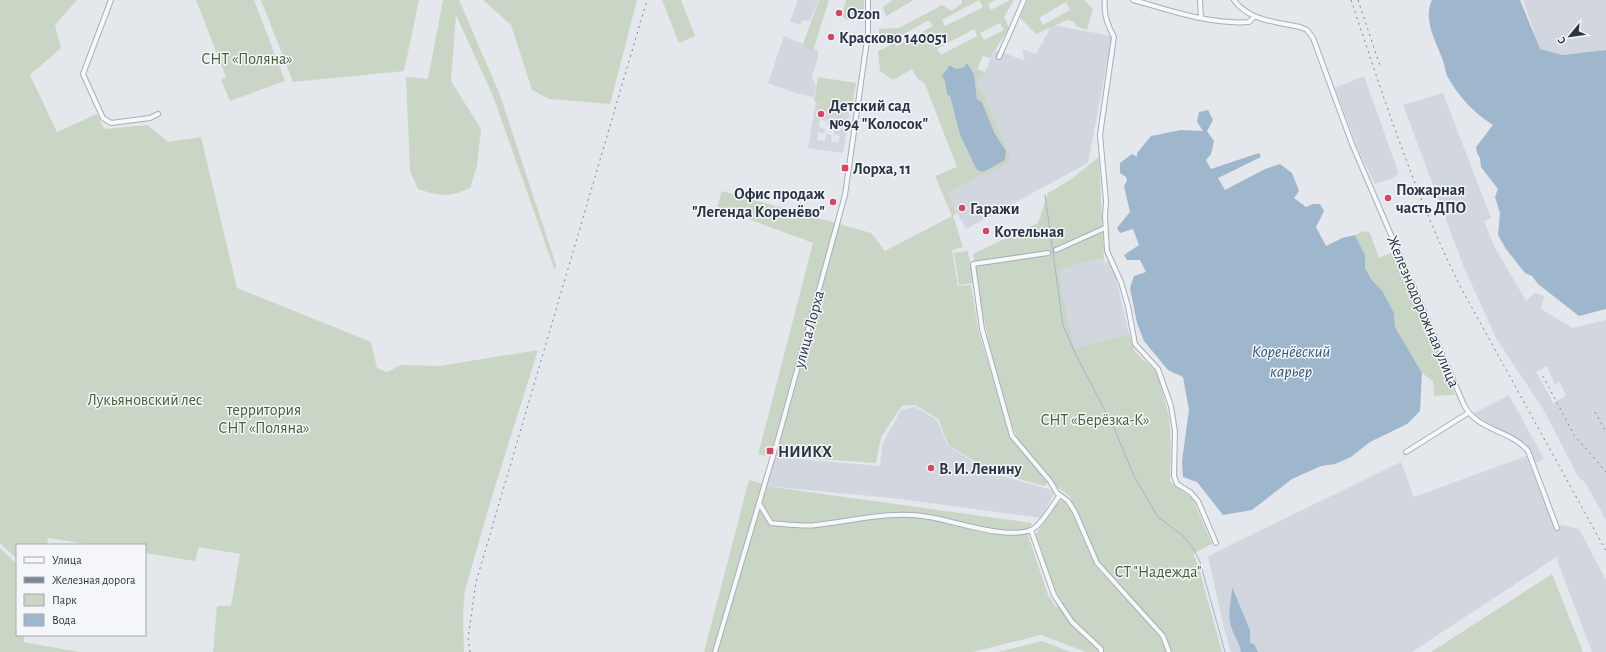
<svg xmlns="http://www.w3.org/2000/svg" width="1606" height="652" font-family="'Alegreya Sans',sans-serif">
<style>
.built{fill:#d2d6de;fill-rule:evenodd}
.green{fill:#cad6c5;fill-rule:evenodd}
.water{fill:#9eb7cd}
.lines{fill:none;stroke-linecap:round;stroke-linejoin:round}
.stream{stroke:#9eb7cd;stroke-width:1}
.street-casing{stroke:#a8aeb7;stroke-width:6}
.street{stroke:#f7f8fa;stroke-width:4}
.rail{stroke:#7c8796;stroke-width:1;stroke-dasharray:2 4;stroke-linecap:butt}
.poi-dot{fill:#d44661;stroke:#f4f6f9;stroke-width:1.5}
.labels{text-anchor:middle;stroke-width:3;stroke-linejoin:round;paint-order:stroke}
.poi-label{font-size:16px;font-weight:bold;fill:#2a3545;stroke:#f4f6f9;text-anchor:start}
.park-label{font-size:16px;fill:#416237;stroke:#f4f6f9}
.street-label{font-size:16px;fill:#2a3545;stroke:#f4f6f9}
.water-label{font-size:17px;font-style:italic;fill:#32567b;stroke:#f4f6f9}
</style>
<rect width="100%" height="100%" fill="#e4e7ec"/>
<path class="built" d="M798,0h20l-8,21 -8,-1 -2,5 -10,-4z
M1523,0h83v50l-44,5 -22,-5 -4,-9 -3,-12z
M1052,25l60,11 -24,127 -122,66 -20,-37 66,-31 -35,-81 8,-4 5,-18 7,-8 28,11 -3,-12 14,5z
M784,36l34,14v8l-6,19 4,9 -2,11 -19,-4 -27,-10z
M1364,76l35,98 -6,4 -18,6 -16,-33 -24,-63z
M820,78l34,6 -11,69 -35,-5zM820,120l8,1 -1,5 6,1 1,-5 8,1 -2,8 -6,-1v5l6,1 -2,7 -7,-1 1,-7 -6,-1 -1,7 -8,-1 1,-8 6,1 1,-4 -6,-2z
M1443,93l48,125 -7,3 10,25 32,55 9,-8 9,3 -3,13 31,19 34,-8v200l-21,-38 -6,-4 -36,-69 -47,-71 -33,-73 -60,-160zM1547,366l8,19 4,-4 7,15 -13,7 -17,-31z
M1104,258l1,5 5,-2 4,9 15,64 -55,16 -16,-80z
M1509,395l35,64 -8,4 -11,-20 -20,-9 -32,-20z
M915,407l22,13 11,26 44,27 63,18 -14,27 -148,-20 -128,-12 10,-29 105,9 3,-23 18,-33z
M1526,456l29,73 6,-4 18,4 27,51v72h-14l-35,-92 1,-4 -146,96h-181l-7,-24 -16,-72 193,-94 13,35z"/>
<path class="green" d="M0,0h77l-22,25 6,23 -31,27 27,57 40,-18 7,15 44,-4 20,17 33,-5 36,151 134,54 6,26 10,4 14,-7 39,1 98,-16 -45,143 -28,97 -2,23 1,39h-251l4,-46h14l9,-52 -41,-7 -4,14 -50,-8v-8h-53l-44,-7 -1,7h-30v14l-17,-16z
M196,0h58l31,81 -55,20 -9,-21 5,-3z
M261,0h158l-15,71 -111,11z
M443,0h16l41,95 56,170 -1,6 -62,-175 -37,-81 -5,66 30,48 -4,37 -7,22c-21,10 -30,8 -52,1l-8,-18 -4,-94 22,2z
M483,0h154l-27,104 -61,-5 -17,-9 -21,-65z
M662,0h19l14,36 -16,7z
M819,0h10l-16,51 -11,-4z
M846,0h18v17l-17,3 -5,-4z
M893,0h21l-28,16 -3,-9z
M962,0h33l-7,4 3,6 19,-10h4l-10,17 5,11 -19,30 -7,-2 -6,13 8,3 3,-7 -3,11 -8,4 35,81 -65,32 10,20 -4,3 10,31 -11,3 6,36 13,-1 7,44 32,108 38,46 -4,3 -51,-14 -44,-26 -11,-27 -23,-14 -13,1 -21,31 -5,26 -118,-8 55,-212 -96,-36 5,-16 149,42 14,18 67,-35 -17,-40 22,-9 -32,-83 -8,-6 -5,-9 -19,11 -13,-9 -2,-20 11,-5v-8l-10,-2v-7l20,-1 43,-23 10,6 9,-7zM979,0l4,7 -38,19 -3,-6zM929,20l4,6 -37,20 -3,-6zM1000,23l4,7 -20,10 -4,-7zM974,29l3,7 -36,19 -4,-6zM967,63l7,11 3,25 5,3 12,30 12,19 -46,-16 -10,-39 -3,-1c-3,-11 0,-20 4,-30l5,4 8,-2z
M1028,0h56l9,9 -6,21 -10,-3 -3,-5 -7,-2 -31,14 -16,-16zM1066,2l4,8 -27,15 -4,-7z
M818,77l38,6 -4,26 -9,-2 -1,10 -25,-5 2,-9 16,3 -21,-5z
M1099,157l5,101 -46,12 16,79 55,-15 6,18 21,19 6,18 7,28 2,30 -1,34 23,18 19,45 -19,10 5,11 24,87h-52l-5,-16 -66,-74 -29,-65 -14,-11 -39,-48 -13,-36 -10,-36 -14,-65 -7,-47 65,-31 10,-30 22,-13z
M1365,231l5,2 9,25 14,-6 62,143 -21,1 -1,-15 -11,-8 -27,-46 -1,-14 -11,-21 -12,-13 -6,-11v-13l-10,-20z
M968,251l5,32 -14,2 -5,-32z
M749,480l14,4 -51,168h-8z
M765,486l267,37 -4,12 20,60 8,12 7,-5 -8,-11 -19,-57 22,-32 5,-1 8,9 24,56 67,72 5,14h-81l-45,-17 -69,17h-255z
M0,548l17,16v71h8l-2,7 56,10h-79z
M1552,574l31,78h-152z
M1042,641l29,11h-73z"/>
<path class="water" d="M1432,0h88l20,49 22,6 44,-5v259l-27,7 -41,-32 -6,-8 -7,-3 -19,-24 -8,-14 2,-22 -5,-16 3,-8 -17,-22 -1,-9 -3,-5 -1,-6 17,-22c-18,-11 -34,-28 -44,-46 -4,-6 -4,-14 -7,-21 -7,-18 -19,-39 -10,-58z
M967,63l7,11 3,25 5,3 12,30 12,19 -1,9 -22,12 -6,-2 -17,-35 -10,-39 -3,-1 -2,-14 -3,-5 8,-11 6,4 8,-2z
M1208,110l5,10 -6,11 7,10 -3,13 -5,6 5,9 48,-16 2,4 -43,21 7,12 40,-21 15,-5 12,9 7,18 -5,7 12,9 7,-3h7l4,7 -8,16 10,19 16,-8 13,-3 10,20v13l6,11 12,13 11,21 1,14 27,46 -2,38 -13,13 -37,18 -19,15 -16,7 -14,2 -29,13 -40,31 -29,5 -26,-33 -14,-5 -1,-16 7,-51 -6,-33 -15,-7 -24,-29 -7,-18 -7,-35 4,-12 12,-4 -6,-12h-13l-3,-5 15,-10 -6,-16 -13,4 -3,-5 13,-16 -6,-26 3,-5 -1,-4 -6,-4v-10l12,-9 5,3v-4l14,-17 30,-6 22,1 -6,-9 2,-10z
M1232,587l18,43v13l4,1 4,8h-17c-2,-12 -9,-18 -11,-30 -2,-11 2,-24 2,-35z"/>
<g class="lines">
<path class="stream" d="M1045,195l18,130 12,28 39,75 20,48 24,41 25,19 10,12 7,14 25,90"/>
<g class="street-casing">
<path id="street" d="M111,0l-28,74 20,44 8,5 39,-5 8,-4
M1105,0c-2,12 3,26 9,37l-14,98 6,66 -1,15 2,35 14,31 7,24 7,38 23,25 13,37 4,26 -1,44 3,8 13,8 8,9 18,42
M1133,0c37,10 77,25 116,22l5,-5
M1200,0l1,18
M1234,0c15,21 43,22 66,27l7,3 6,8 39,106 112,261c13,26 47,25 64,46l29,77
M999,57l25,-57
M1056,250l49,-22
M1048,253l-75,11 9,65 30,107 38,45 7,12 11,8 7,11 22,51 66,73 6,16
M1406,452l62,-39
M759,503l12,20c14,1 31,4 45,2 38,-4 75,-15 113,-8 26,4 76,23 102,13 10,-4 22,-26 29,-35
M1031,530l23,65 18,27 29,27v3
M715,652l63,-213 67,-244 23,-162v-33"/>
</g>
<use href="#street" class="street"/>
<path class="rail" d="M1351,0c32,96 64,195 109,286l146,265
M1358,0l22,66
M1543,376l31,59 32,37
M1595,412l11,20
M470,652l-2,-14 8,-56 171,-582"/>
</g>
<g class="poi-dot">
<circle cx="839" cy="13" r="4"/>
<circle cx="831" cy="37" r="4"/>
<circle cx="821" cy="114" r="4"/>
<rect x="841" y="164" width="8" height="8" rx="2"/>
<circle cx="1388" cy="198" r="4"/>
<circle cx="833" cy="202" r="4"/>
<circle cx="962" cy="208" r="4"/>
<circle cx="986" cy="231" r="4"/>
<rect x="766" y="447" width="8" height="8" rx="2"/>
<circle cx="931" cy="468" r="4"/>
</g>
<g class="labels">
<g class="poi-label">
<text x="847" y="19">Ozon</text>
<text x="839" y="43">Красково 140051</text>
<text x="829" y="111">Детский сад<tspan x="829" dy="18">№94 "Колосок"</tspan></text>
<text x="853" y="174">Лорха, 11</text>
<text x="1396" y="195">Пожарная<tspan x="1396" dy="18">часть ДПО</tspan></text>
<text x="825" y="199" text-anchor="end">Офис продаж<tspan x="825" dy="18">"Легенда Коренёво"</tspan></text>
<text x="970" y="214">Гаражи</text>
<text x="994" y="237">Котельная</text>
<text x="778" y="457">НИИКХ</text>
<text x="939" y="474">В. И. Ленину</text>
</g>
<g class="park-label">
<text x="247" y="64">СНТ «Поляна»</text>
<text x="145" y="405">Лукьяновский лес</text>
<text x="264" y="415">территория<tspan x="264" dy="18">СНТ «Поляна»</tspan></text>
<text x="1095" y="425">СНТ «Берёзка-К»</text>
<text x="1158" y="577">СТ "Надежда"</text>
</g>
<g class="street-label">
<text transform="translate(1424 311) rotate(67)" y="6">Железнодорожная улица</text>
<text transform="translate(808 329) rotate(-75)" y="6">улица Лорха</text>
</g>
<g class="water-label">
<text x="1291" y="357">Коренёвский<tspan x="1291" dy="20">карьер</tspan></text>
</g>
</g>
<rect x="16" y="544" width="130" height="92" fill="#f4f6f9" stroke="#a3a9b1"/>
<rect x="24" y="557" width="20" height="6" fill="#f7f8fa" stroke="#a3a9b1"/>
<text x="52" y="564" font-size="12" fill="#2a3545">Улица</text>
<rect x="24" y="577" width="20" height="6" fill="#7c8796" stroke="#a3a9b1"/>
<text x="52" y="584" font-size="12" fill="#2a3545">Железная дорога</text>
<rect x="24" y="594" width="20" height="12" fill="#cad6c5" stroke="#a3a9b1"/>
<text x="52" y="604" font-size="12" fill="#2a3545">Парк</text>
<rect x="24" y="614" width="20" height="12" fill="#9eb7cd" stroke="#a3a9b1"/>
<text x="52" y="624" font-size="12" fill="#2a3545">Вода</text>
<g transform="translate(1570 36) rotate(241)" stroke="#f4f6f9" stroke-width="3" paint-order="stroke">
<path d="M0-3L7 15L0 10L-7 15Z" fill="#2a3545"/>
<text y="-6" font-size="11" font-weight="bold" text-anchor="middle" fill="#2a3545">С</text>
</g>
</svg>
